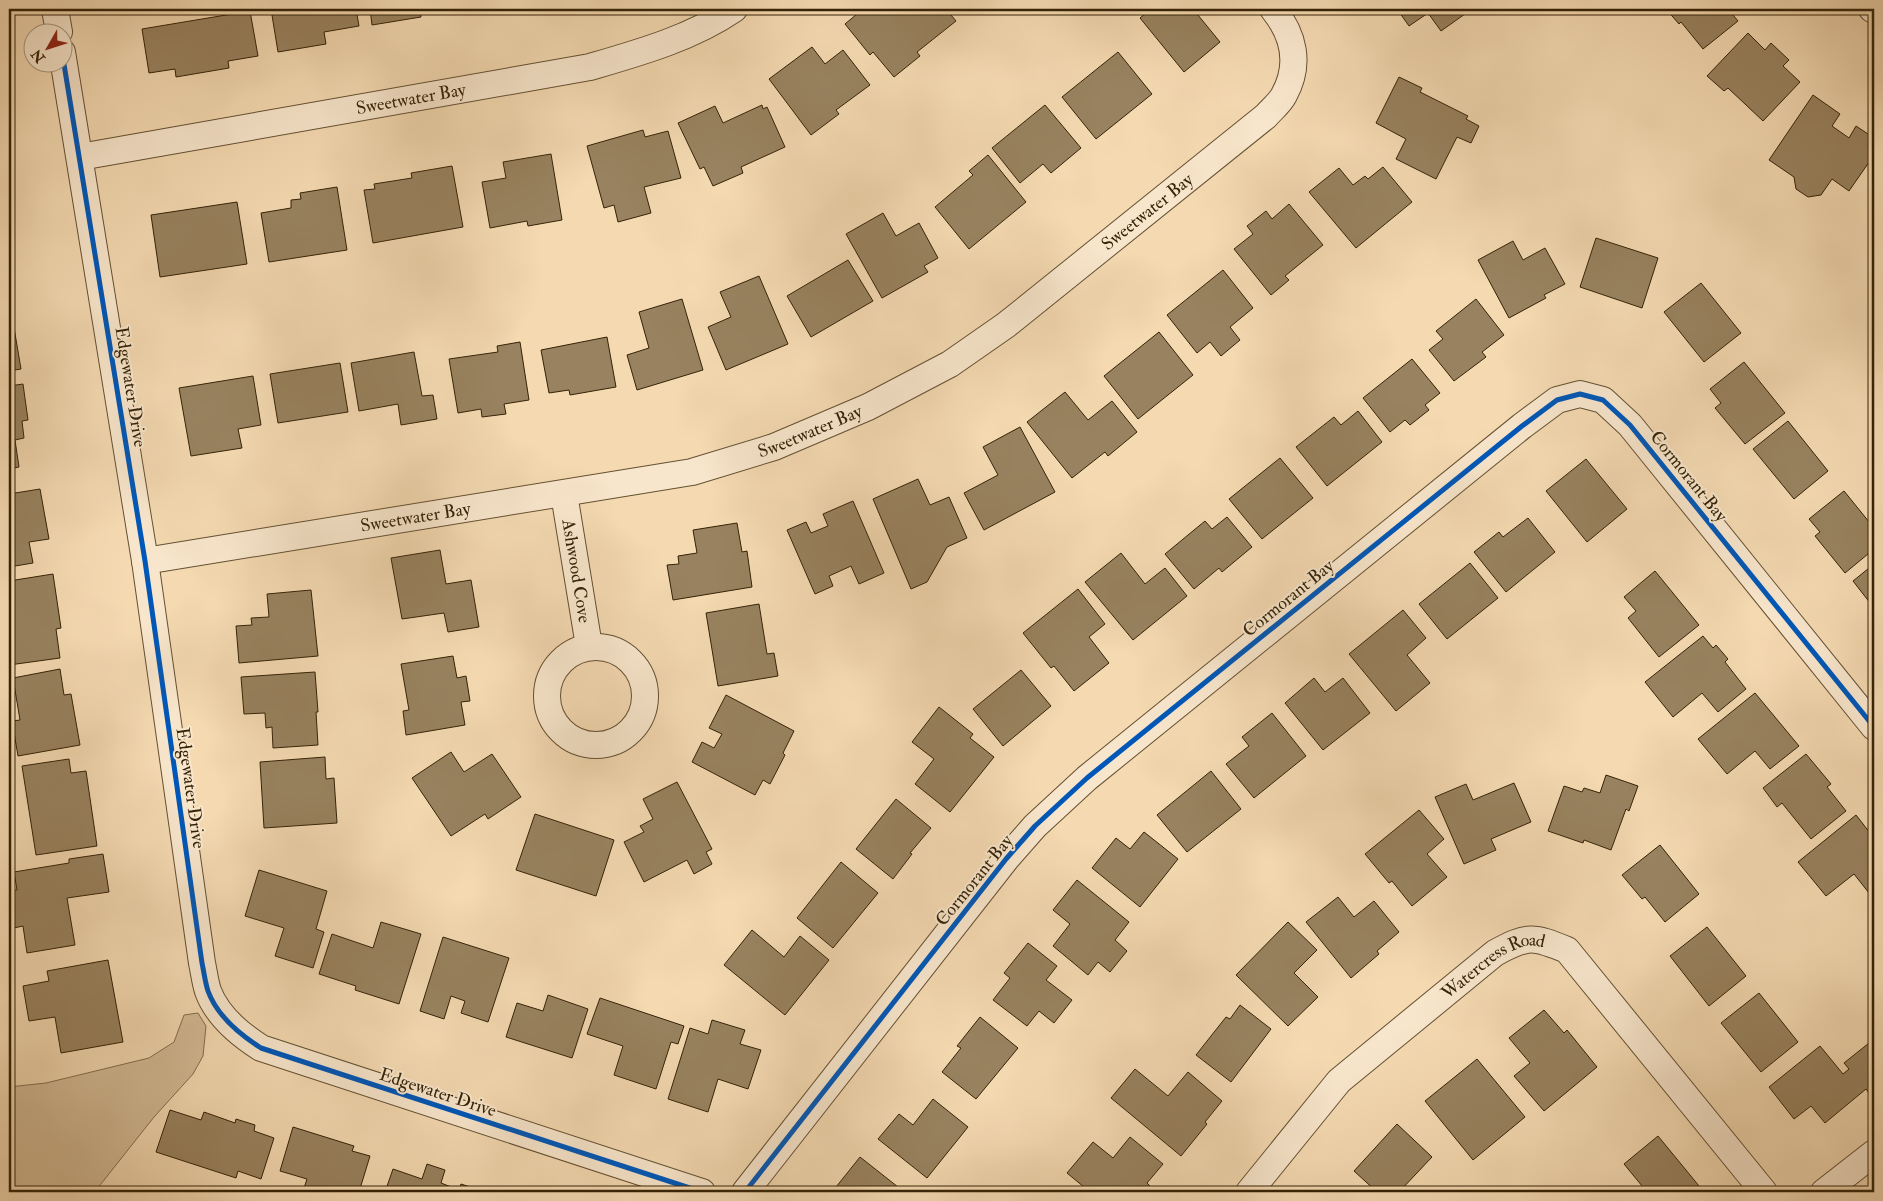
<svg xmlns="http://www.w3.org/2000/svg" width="1883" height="1201" font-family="'IM FELL Double Pica',serif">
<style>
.green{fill:#d3ba94;stroke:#846e4e}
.building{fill:#98825f;stroke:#342307}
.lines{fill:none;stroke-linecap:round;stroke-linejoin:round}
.minor-casing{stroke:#645032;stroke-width:28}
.minor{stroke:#f8e6cc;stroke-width:26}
.cycleway-casing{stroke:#f8e6cc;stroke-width:8}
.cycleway{stroke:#0057b8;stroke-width:5}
.labels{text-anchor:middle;stroke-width:4;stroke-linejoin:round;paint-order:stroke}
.street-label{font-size:18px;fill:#342307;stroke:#f8e6cc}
</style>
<rect width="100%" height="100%" fill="#f4d9b1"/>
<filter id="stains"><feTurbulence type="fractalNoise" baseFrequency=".004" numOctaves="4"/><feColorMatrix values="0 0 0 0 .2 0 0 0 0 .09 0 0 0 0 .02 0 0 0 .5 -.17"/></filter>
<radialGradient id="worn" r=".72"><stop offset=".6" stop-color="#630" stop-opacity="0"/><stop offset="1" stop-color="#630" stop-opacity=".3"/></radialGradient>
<path class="green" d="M198,1013l8,13 -3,30 -10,18 -39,43 -57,72 -1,3h-87v-105l37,-4 103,-25 25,-16 10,-27z"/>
<path class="building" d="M271,9h85l3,17 -35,6 2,12 -48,8z
M370,9h50l1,8 -49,8z
M863,9h22l4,5 5,-5h52l10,12 -39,31 3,4 -26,21 -21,-25 -3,3 -25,-31z
M1141,9h52l27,33 -36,30 -44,-54 5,-4z
M1397,9h75l-31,22 -13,-18 -19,13z
M1666,9h62l10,12 -35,28 -22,-27 -2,2z
M250,11l8,45 -30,5 1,7 -53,9 -1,-8 -26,4 -7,-44z
M1748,33l17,17 6,-7 18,17 -6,6 17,16 -37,39 -35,-33 -4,3 -17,-15z
M812,47l13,17 18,-14 27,35 -34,25 3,4 -28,21 -42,-56z
M1118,52l34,42 -56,45 -34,-42z
M1399,77l23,11 -2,4 48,24 -2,3 13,7 -8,17 -14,-6 -21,42 -40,-20 10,-20 -30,-16z
M1813,95l27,19 -8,12 17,12 7,-12 18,12v17l-25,36 -17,-12 -11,16 -13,2 -12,-8 -2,-12 -25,-17z
M762,105l1,4 4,-2 18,40 -44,20 2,6 -30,13 -9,-19 -4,2 -22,-46 37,-17 8,17z
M1045,105l36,43 -30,25 -8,-9 -23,19 -28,-35z
M643,130l2,7 23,-6 13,47 -37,9 7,26 -33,9 -4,-17 -10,3 -17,-62z
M551,154l11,66 -34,6 -1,-5 -37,7 -8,-46 24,-4 -3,-16z
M988,155l38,47 -57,47 -34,-42 38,-32 -4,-4z
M452,166l11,61 -90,16 -9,-53 11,-1 -1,-5 38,-6 -1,-5z
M1383,167l29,35 -56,46 -47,-56 30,-24 14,17 12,-9 3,3z
M337,187l10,63 -78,12 -8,-49 30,-5v-8l10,-1 -1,-6z
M237,202l10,62 -87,13 -9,-62z
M1289,204l34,41 -38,31 4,4 -18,15 -37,-46 19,-15 -6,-8 19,-15 6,8z
M883,213l13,23 23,-13 19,35 -14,8 4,6 -46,26 -36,-64z
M1596,238l62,20 -16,50 -62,-21z
M1513,241l10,19 22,-12 20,36 -21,11 2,3 -37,20 -31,-58z
M848,260l25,41 -62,36 -24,-41z
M1223,270l30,38 -23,19 10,13 -19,16 -11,-14 -13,11 -30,-38z
M759,276l29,68 -62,26 -18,-43 23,-10 -11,-25z
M1701,283l40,50 -37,29 -40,-50z
M9,298l12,71 -12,2z
M682,299l21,71 -66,20 -10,-35 22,-7 -10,-36z
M1476,299l28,36 -22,17 4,5 -32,24 -25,-31 14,-11 -7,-8z
M1159,332l34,43 -55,44 -34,-43z
M607,337l9,50 -46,8 -1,-5 -20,3 -8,-43z
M520,342l9,58 -25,4 2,10 -24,3 -1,-8 -23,4 -9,-54 49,-7 -1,-6z
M414,352l8,44 11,-1 4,24 -36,6 -3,-21 -39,7 -8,-48z
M1412,359l28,34 -15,12 4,5 -19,15 -5,-5 -15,12 -27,-34z
M1744,362l41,51 -40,31 -30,-36 6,-5 -11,-14z
M340,363l8,49 -70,11 -8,-49z
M253,376l8,49 -23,4 4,19 -51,8 -12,-68z
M23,384l5,36 -6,1 2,17 -9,2 4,27 -10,2v-83z
M1065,392l23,28 24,-19 25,31 -29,24 -3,-4 -33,26 -45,-56z
M1358,411l24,31 -55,44 -31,-39 38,-30 7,8z
M1788,421l40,50 -34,28 -41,-50z
M1020,427l35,65 -71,38 -20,-37 34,-18 -15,-28z
M1280,458l33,40 -51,41 -33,-40z
M1586,459l41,50 -40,33 -41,-51z
M918,479l12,26 19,-8 18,41 -20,9 -20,35 -16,7 -38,-90z
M40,489l9,50 -20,3 4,21 -24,4v-73z
M1844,491l30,37v21l-29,24 -30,-37 5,-4 -11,-13z
M853,501l31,72 -25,11 -8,-18 -22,10 4,10 -18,8 -28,-64 19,-8 5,11 17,-7 -5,-12z
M1227,517l25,30 -30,25 -3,-4 -25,21 -29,-35 40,-33 7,8z
M1528,518l27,34 -49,40 -32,-40 25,-20 4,5z
M737,523l5,29 5,-1 5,36 -79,13 -6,-35 12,-1 -1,-8 19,-3 -4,-23z
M440,550l6,34 25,-4 8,47 -31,5 -4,-19 -42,6 -11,-61z
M1121,553l24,31 20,-16 22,28 -54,44 -48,-58z
M1470,563l28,35 -51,41 -28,-35z
M1874,564v44l-21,-27z
M1655,571l44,54 -40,32 -31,-39 8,-7 -12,-14z
M53,574l8,54 -5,1 4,29 -51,7v-84z
M1078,589l27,35 -16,13 20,26 -35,28 -20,-25 -3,2 -28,-35z
M311,590l7,66 -79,7 -3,-37 16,-1 -1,-7 18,-1 -2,-23z
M759,604l8,50 7,-1 4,23 -60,10 -12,-73z
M1403,610l23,28 -19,17 23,28 -34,28 -47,-57z
M1703,636l10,12 3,-3 12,14 -3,3 21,27 -28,23 -16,-19 -29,24 -28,-35z
M453,656l4,22 9,-2 4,25 -9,1 4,23 -59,10 -3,-24 6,-1 -8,-46z
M60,669l4,26 7,-1 9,51 -62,11 -6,-35 8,-1 -7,-42z
M1021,670l30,36 -48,40 -30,-37z
M315,672l3,40h-2l2,33 -45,3 -1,-21 -6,1 -1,-15 -21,1 -3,-37z
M1314,678l11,14 18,-14 27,35 -47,37 -38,-47z
M1755,693l44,53 -29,23 -15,-18 -28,23 -29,-35z
M726,695l68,36 -11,22 2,2 -15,29 -7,-4 -8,15 -63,-33 10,-20 12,6 8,-14 -13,-6z
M939,707l34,27 -3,4 24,19 -44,55 -35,-28 19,-25 -22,-17z
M1272,713l34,43 -52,42 -28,-34 23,-18 -7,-9z
M451,752l13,20 28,-18 29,43 -33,22 -3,-5 -34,22 -39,-58z
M1806,754l25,30 -4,3 19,24 -35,28 -29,-36 -5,4 -14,-19z
M325,757l1,22 8,-1 3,45 -73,5 -4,-66z
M69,759l2,14 15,-2 11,75 -61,9 -14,-89z
M1211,771l30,38 -54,43 -30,-37z
M1606,775l32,11 -9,25 -3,-2 -15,41 -27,-10 -1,3 -35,-12 16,-45 18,6 2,-4 16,5z
M677,782l35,67 -6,3 6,12 -18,10 -7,-14 -43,22 -20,-40 20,-10 -4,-6 13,-7 -10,-20z
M1514,783l17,39 -40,17 5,11 -32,14 -29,-67 31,-13 7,16z
M896,799l35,29 -21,25 2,1 -19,25 -37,-30z
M1419,810l25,29 -17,15 20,23 -35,29 -20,-25 -3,2 -24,-29z
M535,814l79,26 -18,56 -80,-26z
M1856,815l18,23v51l-5,4 -15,-19 -28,22 -28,-34z
M1144,832l34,27 -38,48 -48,-39 24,-30 14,11z
M1660,845l39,49 -34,28 -20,-25 -3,2 -20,-24z
M103,854l6,38 -42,6 8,47 -48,8 -4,-27 -14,3v-26l5,-1 -2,-12h5l-3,-18 55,-9v-4z
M841,862l37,31 -45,55 -36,-30z
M259,870l68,21 -11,38 8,3 -11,36 -38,-12 9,-28 -39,-12z
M1077,880l52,42 -14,18 12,11 -17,21 -12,-10 -10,13 -35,-29 17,-22 -17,-14z
M1338,897l16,20 20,-16 25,31 -22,19 2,3 -28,24 -45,-56z
M381,922l40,12 -22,70 -44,-14 1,-4 -37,-12 13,-40 41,14z
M1288,922l29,28 -23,23 24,24 -30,29 -52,-51z
M1707,927l39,49 -37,30 -39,-50z
M752,930l32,27 16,-21 29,24 -44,55 -61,-50z
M443,937l66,21 -21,64 -27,-9 4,-12 -14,-5 -7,23 -24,-8z
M1028,943l29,23 -11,14 26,20 -18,23 -15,-12 -12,15 -34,-26 17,-22 -6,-5z
M108,960l15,82 -62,11 -6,-36 -26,4 -6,-35 26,-5 -2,-10z
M1759,993l39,49 -37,30 -40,-49z
M548,995l40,14 -16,49 -66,-21 11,-34 26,8z
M600,998l84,28 -6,18 -7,-2 -15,47 -42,-14 9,-29 -36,-12z
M1240,1005l31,24 -40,53 -35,-27 30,-38 4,2z
M1544,1010l20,23 3,-3 30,37 -53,44 -30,-35 16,-13 -21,-25z
M980,1017l38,31 -42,51 -34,-27 19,-24 -4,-2z
M712,1020l33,10 -5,14 21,6 -13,39 -30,-10 -10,33 -40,-13 22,-71 18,6z
M1874,1039v50l-5,4 -3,-4 -41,34 -14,-17 -17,13 -25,-32 51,-41 23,28 6,-5 -5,-6z
M1477,1059l48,58 -52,43 -48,-59z
M1135,1069l33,27 20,-24 34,29 -17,21 2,2 -26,32 -70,-58z
M933,1099l35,28 -41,51 -49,-39 21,-25 14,11z
M170,1110l31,10 3,-8 31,11 1,-4 19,6 -1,6 20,7 -13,41 -23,-8 -2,7 -80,-26z
M1397,1124l35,33 -33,35h-22l-23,-21z
M293,1127l61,19 -2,5 18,5 -11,36h-53l-3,-1 4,-12 -27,-8z
M1658,1136l46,56h-57l-23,-28z
M1130,1137l33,27 -16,19 3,3 -5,6h-55l-23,-19 26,-31 20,16z
M860,1157l38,30 -4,5h-62z
M427,1164l18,6 -4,13 18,7 2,-6 25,8h-101l8,-23 29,10z"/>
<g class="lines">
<g class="minor-casing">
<g id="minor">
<path d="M55,9l4,23"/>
<path d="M1872,9l2,1"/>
<path d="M62,52l83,509 57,402c2,9 3,19 6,28 9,25 31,43 53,57l441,144"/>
<path id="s1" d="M80,157l510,-90c48,-14 102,-29 144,-58"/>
<path id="s2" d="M564,494l25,152"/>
<path id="s3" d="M145,561l547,-89 82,-25 94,-40 82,-43 56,-39 260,-209c6,-7 14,-13 18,-21 17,-31 10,-60 -11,-86"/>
<circle cx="596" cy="696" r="49"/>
<path d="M745,1192l261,-333 29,-33 52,-48 435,-352 35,-26 23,-6 23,6 27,25 244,302"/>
<path id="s4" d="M1249,1192l90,-111 156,-128c33,-18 38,-17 72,-3l197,242"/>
<path d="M1824,1192l50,-39"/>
</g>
</g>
<use href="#minor" class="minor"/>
<g class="cycleway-casing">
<path id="cycleway" d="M62,52l83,509 57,402c2,9 3,19 6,28 9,25 31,43 53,57l441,144
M745,1192l261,-333 29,-33 52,-48 435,-352 35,-26 23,-6 23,6 27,25 244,302"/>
</g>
<use href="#cycleway" class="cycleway"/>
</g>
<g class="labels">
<g class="street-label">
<text dy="6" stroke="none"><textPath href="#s1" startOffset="336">Sweetwater Bay</textPath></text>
<text dy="6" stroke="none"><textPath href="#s3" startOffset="1084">Sweetwater Bay</textPath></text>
<text transform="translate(131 387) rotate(81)" y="6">Edgewater Drive</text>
<text dy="6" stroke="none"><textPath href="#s3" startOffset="679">Sweetwater Bay</textPath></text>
<text transform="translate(1689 476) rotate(51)" y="6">Cormorant Bay</text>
<text dy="6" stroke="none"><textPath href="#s3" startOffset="274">Sweetwater Bay</textPath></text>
<text dy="6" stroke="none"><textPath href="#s2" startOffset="78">Ashwood Cove</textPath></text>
<text transform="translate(1288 598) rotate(-39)" y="6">Cormorant Bay</text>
<text transform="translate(191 788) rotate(82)" y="6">Edgewater Drive</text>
<text transform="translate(974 880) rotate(-51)" y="6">Cormorant Bay</text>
<text dy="6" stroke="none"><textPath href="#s4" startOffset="338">Watercress Road</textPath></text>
<text transform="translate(438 1092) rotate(18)" y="6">Edgewater Drive</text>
</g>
</g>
<rect width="1883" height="1201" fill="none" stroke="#f4d9b1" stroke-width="30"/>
<rect x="10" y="10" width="1863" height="1181" fill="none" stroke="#342307" stroke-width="2.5"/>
<rect x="15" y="15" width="1853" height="1171" fill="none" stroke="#342307"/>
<g transform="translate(48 48) rotate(231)"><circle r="24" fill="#f8e6cc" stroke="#aa987d"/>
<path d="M0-4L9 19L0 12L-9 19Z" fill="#8f2418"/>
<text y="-8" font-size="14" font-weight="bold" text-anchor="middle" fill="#342307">N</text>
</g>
<rect width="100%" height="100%" filter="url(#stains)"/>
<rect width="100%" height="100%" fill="url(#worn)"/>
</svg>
